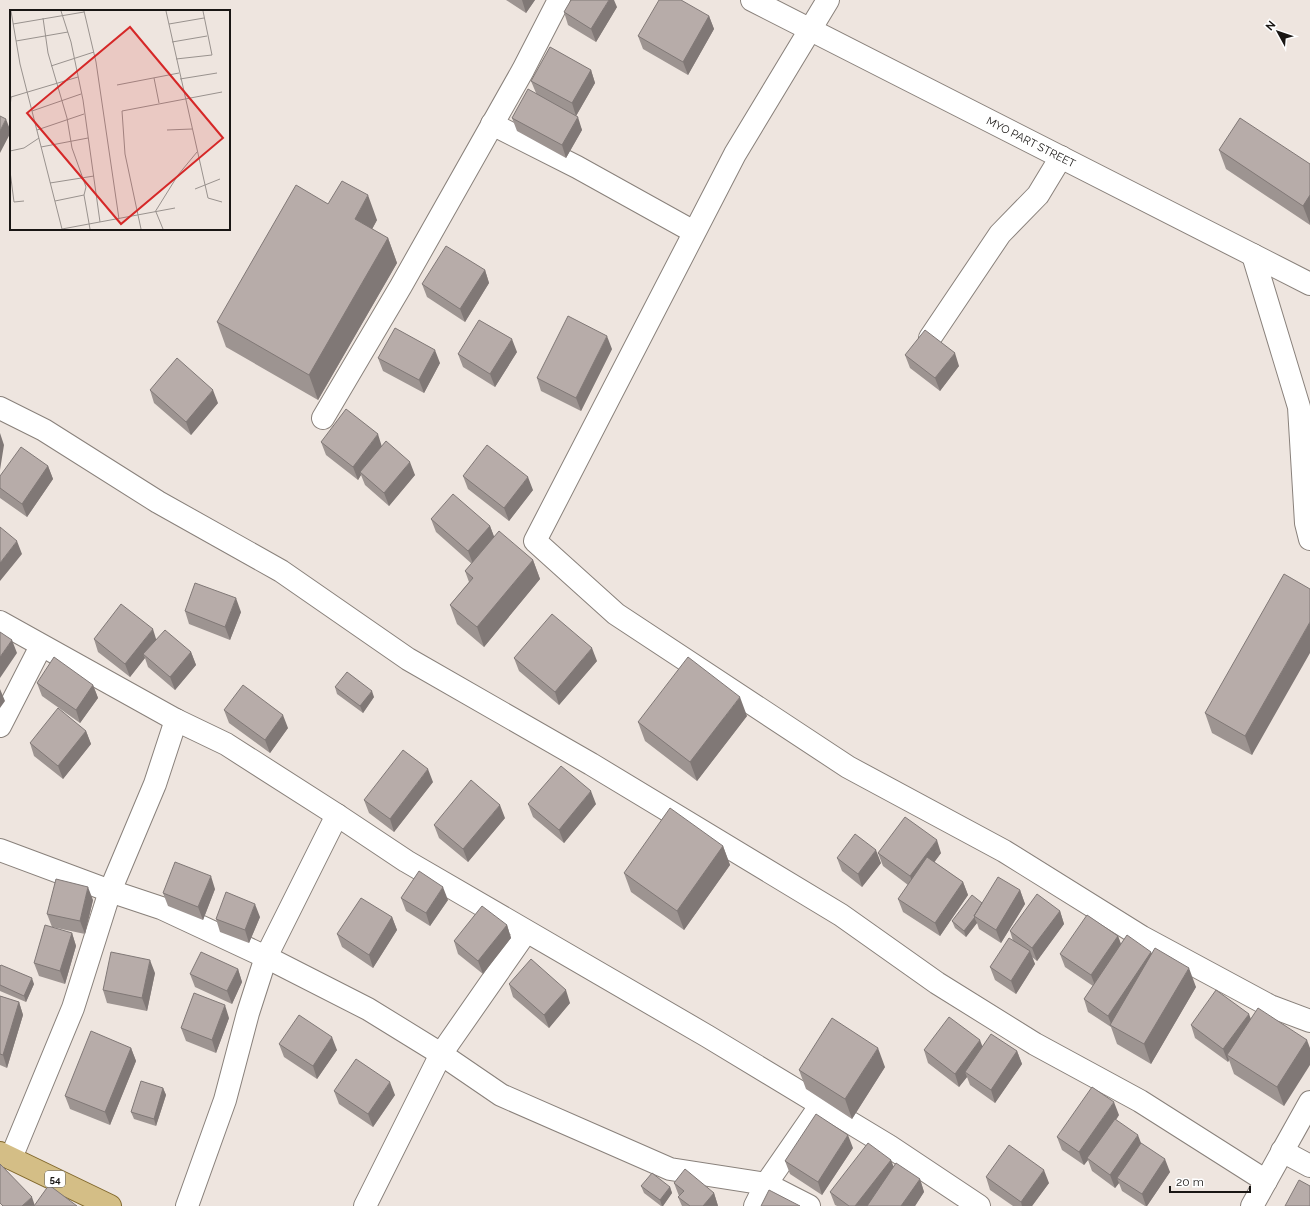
<svg xmlns="http://www.w3.org/2000/svg" width="1310" height="1206" font-family="Raleway,sans-serif">
<style>
.lines{fill:none;stroke-linecap:round;stroke-linejoin:round}
.minor-casing{stroke:#89817b;stroke-width:24}
.primary-casing{stroke:#80672a;stroke-width:24}
.minor{stroke:#fff;stroke-width:22}
.primary{stroke:#d4be86;stroke-width:22}
.wall{fill:#9d9491}
.shaded-wall{fill:#807876}
.building{fill:#b7aca9;stroke:#807876}
.labels{text-anchor:middle;stroke-width:3.5;stroke-linejoin:round;paint-order:stroke}
.shield{fill:#fff;stroke:#5e5c5a;stroke-width:1}
.shield-label{font-size:10px;font-weight:bold;fill:#191614}
.street-label{font-size:11px;fill:#191614;stroke:#fff}
.inset-road{fill:none;stroke:#99928e;stroke-width:1}
.view{fill:#d62828;fill-opacity:0.15;stroke:#d62828;stroke-width:2}
.inset-edge{fill:none;stroke:#191614;stroke-width:2}
</style>
<rect width="100%" height="100%" fill="#eee5df"/>
<g class="lines">
<g class="minor-casing">
<g id="minor">
<path id="s1" d="M752,0l558,284"/>
<path d="M828,0l-93,154 -200,387 81,73 232,153 156,84 138,86 128,69 40,15"/>
<path d="M492,124l85,43 117,65"/>
<path d="M1253,255l46,152 7,116 4,16"/>
<path d="M930,338l70,-104 38,-39 23,-38"/>
<path d="M0,408l44,22 114,72 123,69 127,88 183,105 250,151 96,68 98,61 105,57 126,80"/>
<path d="M323,418l78,-132 122,-216 36,-70"/>
<path d="M0,622l176,98 50,24 111,71 69,46 301,175 182,110 90,60"/>
<path d="M0,726l41,-80"/>
<path d="M0,850l110,41 51,17 105,49 102,52 73,45 60,41 96,42 73,32 96,15 43,22"/>
<path d="M1282,1151l28,15"/>
<path d="M11,1158l62,-150 37,-117 45,-107 21,-64"/>
<path d="M187,1206l38,-106 23,-87 18,-56 71,-142"/>
<path d="M365,1206l76,-152 85,-122"/>
<path d="M755,1206l11,-22 54,-78"/>
<path d="M1252,1206l58,-104"/>
</g>
</g>
<g class="primary-casing">
<path id="primary" d="M0,1153l110,53"/>
</g>
<use href="#minor" class="minor"/>
<use href="#primary" class="primary"/>
</g>
<path class="wall" d="M506,0h29l-9,13z
M617,7l-21,35 -28,-17 -4,-13z
M709,16l5,13 -26,46 -45,-26 -5,-13z
M591,70l4,13 -19,33 6,14 -16,28 -49,-27 -5,-13 24,-25 -5,-12z
M1219,150l91,14v61l-84,-56z
M328,204l49,16 -5,9 16,9 9,25 -79,137 -92,-53 -9,-25z
M485,270l4,13 -24,39 -38,-25 -5,-13z
M612,349l-31,62 -40,-20 -4,-13z
M517,352l-22,35 -32,-20 -5,-13z
M905,355l54,11 -19,25 -30,-23z
M378,358l62,5 -16,30 -41,-22z
M150,390l68,13 -27,32 -37,-32z
M321,442l61,4 33,29 -26,31 -24,-21 -4,-10 -3,5 -32,-25z
M48,466l5,13 -26,38 -27,-19v-22z
M463,476l70,14 -24,31 -41,-32z
M431,519l59,7 4,11 39,23 7,19 -56,68 -27,-23 -7,-19 19,-23 -4,-11 7,-7 -36,-32z
M1310,589l-58,166 -40,-22 -7,-20z
M185,611l56,1 -11,28 -41,-16z
M94,639h62l35,13 5,13 -21,25 -27,-23 -3,-9 -15,19 -32,-25z
M514,658l83,3 -38,44 -40,-34z
M37,683l56,2 5,13 -18,25 -38,-27z
M335,687l39,10 -11,16 -26,-19z
M224,710l64,18 -18,25 -41,-30z
M747,716l-50,65 -52,-40 -7,-19z
M86,731l5,13 -28,35 -29,-23 -4,-13z
M433,782l-39,50 -25,-19 -5,-13z
M528,804h68l-32,39 -31,-26z
M505,818l-37,44 -29,-24 -5,-13z
M723,846l7,19 -46,65 -53,-38 -7,-19z
M878,853h63l-7,9 29,20 5,13 -28,41 -37,-24 -5,-13 10,-14 -25,-19z
M837,858l44,5 -19,24 -20,-16z
M215,889l-12,31 -35,-14 -5,-13z
M1020,890l5,14 -24,39 -22,-14 -2,-6 -11,14 -11,-9 -3,-7z
M401,898l47,2 -18,26 -24,-15z
M93,900l-8,34 -33,-7 -5,-13z
M1060,911l4,13 -27,37 -5,-4 3,7 -19,30 -21,-14 -5,-13 23,-26 -3,-10z
M260,917l-11,26 -29,-11 -4,-13z
M392,917l5,13 -24,38 -31,-21 -5,-13z
M507,925l4,13 -28,36 -25,-20 -4,-13z
M72,933l4,13 -11,38 -26,-8 -5,-13z
M1118,936l3,8 31,9 44,34 -45,77 -34,-20 -6,-17 -23,-15 -4,-13 9,-13 -28,-19 -5,-13z
M0,966l34,18 -8,18 -26,-11z
M238,969l4,13 -10,22 -37,-17 -5,-13z
M155,973l-8,38 -40,-8 -4,-13z
M509,984l61,19 -21,25 -36,-31z
M0,996l19,6 4,13 -16,53 -7,-3z
M229,1018l-13,35 -30,-12 -5,-13z
M1251,1019l56,21 -23,66 -50,-32 -5,-14 -1,2 -33,-24 -4,-13z
M279,1044l58,6 -20,29 -33,-22z
M982,1046l35,5 5,13 -27,39 -25,-18 -3,-8 -8,10 -31,-24 -4,-13z
M131,1048l5,13 -26,64 -40,-16 -5,-13z
M885,1067l-33,52 -46,-30 -7,-19z
M163,1088l3,7 -10,31 -22,-7 -3,-7z
M334,1091l61,4 -22,32 -34,-23z
M1119,1115l-3,5 25,23 29,29 -23,34h-2l-23,-15 -3,-8 -4,5 -23,-17 -4,-11 -4,5 -22,-15 -5,-13z
M853,1148l-31,47 -32,-21 -5,-13z
M891,1160l2,7 27,12 4,13 -9,14h-78l-2,-1 -5,-13z
M986,1177l63,6 -17,23h-19l-23,-16z
M674,1183l40,10 4,13h-36l-4,-9 1,-1z
M641,1186l29,1 2,6 -9,13h-2l-17,-13z"/>
<path class="shaded-wall" d="M522,0h13l-9,13z
M609,0h5l3,7 -21,35 -5,-13z
M709,16l5,13 -26,46 -5,-13z
M591,70l4,13 -19,33 -4,-13z
M578,117l4,13 -16,28 -4,-13z
M6,119l5,13 -11,21v-22z
M368,195l9,25 -13,24 -9,-25z
M1310,195v29l-7,-18z
M388,238l9,25 -79,137 -9,-25z
M485,270l4,13 -24,39 -5,-13z
M607,336l5,13 -31,62 -5,-13z
M512,339l5,13 -22,35 -5,-13z
M435,350l5,13 -16,30 -5,-13z
M955,353l4,13 -19,25 -5,-13z
M213,390l5,13 -27,32 -5,-13z
M0,433l4,12 -4,25z
M378,434l4,13 -22,25 1,3 -3,5 -5,-13z
M410,462l5,13 -26,31 -5,-13z
M48,466l5,13 -26,38 -5,-13z
M528,477l5,13 -24,31 -5,-13z
M490,526l5,13 -22,25 -5,-13z
M17,541l5,13 -22,27v-18z
M533,560l7,19 -56,68 -7,-20z
M236,598l5,14 -11,28 -5,-13z
M1310,622v31l-58,102 -7,-19z
M153,629l4,13 -14,12 2,4 -15,19 -5,-13z
M12,640l5,13 -17,25v-21z
M592,648l5,13 -38,44 -4,-13z
M191,652l5,13 -21,25 -5,-13z
M93,685l5,13 -18,25 -4,-13z
M0,689l5,12 -5,7z
M372,691l2,6 -11,16 -3,-7z
M740,697l7,19 -50,65 -7,-19z
M283,715l5,13 -18,25 -5,-13z
M86,731l5,13 -28,35 -5,-13z
M428,769l5,13 -39,50 -4,-13z
M591,791l5,13 -32,39 -5,-13z
M500,805l5,13 -37,44 -5,-13z
M937,840l4,13 -26,36 -5,-13z
M723,846l7,19 -46,65 -7,-19z
M876,850l5,13 -19,24 -4,-13z
M211,876l4,13 -12,31 -5,-13z
M963,882l5,13 -28,41 -5,-13z
M88,887l5,13 -8,34 -5,-13z
M443,887l5,13 -18,26 -4,-13z
M1020,890l5,14 -24,39 -5,-13z
M255,904l5,13 -11,26 -4,-13z
M1060,911l4,13 -27,37 -5,-13z
M392,917l5,13 -24,38 -4,-13z
M974,917l3,6 -11,14 -2,-6z
M507,925l4,13 -28,36 -5,-13z
M72,933l4,13 -11,38 -5,-13z
M1118,936l5,14 -27,38 -5,-13z
M1030,951l5,13 -19,30 -5,-13z
M1151,952l5,13 -44,61 -4,-10z
M150,960l5,13 -8,38 -5,-13z
M1189,968l7,19 -45,77 -7,-20z
M238,969l4,13 -10,22 -5,-13z
M32,978l2,6 -8,18 -2,-6z
M566,990l4,13 -21,25 -5,-13z
M19,1002l4,13 -16,53 -4,-13z
M225,1005l4,13 -13,35 -4,-13z
M1249,1014l5,13 -27,28 2,5 -1,2 -5,-13z
M332,1037l5,13 -20,29 -4,-13z
M980,1040l5,13 -20,19 2,5 -8,10 -4,-13z
M1307,1040l3,8v17l-26,41 -7,-19z
M131,1048l5,13 -26,64 -5,-13z
M878,1048l7,19 -33,52 -7,-20z
M1017,1051l5,13 -27,39 -4,-13z
M390,1082l5,13 -22,32 -5,-13z
M163,1088l3,7 -10,31 -2,-7z
M1114,1102l5,13 -31,44 -1,-1 1,2 -4,5 -5,-13z
M848,1135l5,13 -31,47 -4,-13z
M1138,1135l5,13 -26,30 2,5 -4,5 -5,-13z
M1165,1159l5,13 -23,34h-1l-4,-12z
M891,1160l5,13 -26,33h-15z
M1044,1170l5,13 -17,23h-10l-1,-4z
M920,1179l4,13 -9,14h-14z
M670,1187l2,6 -9,13h-1l-2,-6z
M714,1193l4,13h-15z
M32,1197l3,9h-13z"/>
<path class="building" d="M571,0h38l-18,29 -27,-17z
M659,0h22l28,16 -26,46 -45,-26z
M550,47l41,23 -19,33 -41,-22z
M528,89l50,28 -16,28 -50,-27z
M0,116l6,3 -6,12z
M1240,118l70,46v31l-7,11 -84,-56z
M342,181l26,14 -13,24 33,19 -79,137 -92,-53 79,-137 32,19z
M446,246l39,24 -25,39 -38,-25z
M568,316l39,20 -31,62 -39,-20z
M479,320l33,19 -22,35 -32,-20z
M395,328l40,22 -16,30 -41,-22z
M925,330l30,23 -20,25 -30,-23z
M177,358l36,32 -27,32 -36,-32z
M346,409l32,25 -25,33 -32,-25z
M386,441l24,21 -26,31 -24,-21z
M487,445l41,32 -24,31 -41,-32z
M21,447l27,19 -26,38 -22,-16v-12z
M453,494l37,32 -22,25 -37,-32z
M0,527l17,14 -17,22z
M499,531l34,29 -56,67 -27,-22 23,-27 -8,-7z
M1284,574l26,15v33l-65,114 -40,-23z
M195,583l41,15 -11,29 -40,-16z
M121,604l32,25 -28,35 -31,-25z
M552,614l40,34 -37,44 -41,-34z
M165,630l26,22 -21,25 -27,-23z
M0,632l12,8 -12,17z
M54,657l39,28 -17,25 -39,-27z
M688,657l52,40 -50,65 -52,-40z
M347,672l25,19 -12,15 -25,-19z
M243,685l40,30 -18,25 -41,-30z
M58,708l28,23 -28,35 -28,-23z
M403,750l25,19 -38,50 -26,-19z
M561,766l30,25 -32,39 -31,-26z
M471,780l29,25 -37,44 -29,-24z
M670,808l53,38 -46,65 -53,-38z
M905,817l32,23 -27,36 -32,-23z
M855,834l21,16 -18,24 -21,-16z
M927,857l36,25 -28,41 -37,-24z
M175,862l36,14 -13,31 -35,-14z
M419,871l24,16 -17,26 -25,-15z
M998,877l22,13 -24,40 -22,-14z
M56,879l32,8 -8,34 -33,-7z
M226,892l29,12 -10,26 -29,-11z
M1037,894l23,17 -28,37 -22,-17z
M972,895l10,8 -8,13 1,1 -11,14 -12,-10z
M361,898l31,19 -23,38 -32,-21z
M482,906l25,19 -29,36 -24,-20z
M1087,915l31,21 -27,39 -31,-21z
M45,925l27,8 -12,38 -26,-8z
M1127,935l24,17 -43,64 -24,-17z
M1009,938l21,13 -19,30 -21,-14z
M1155,948l34,20 -45,76 -34,-19z
M111,952l39,8 -8,38 -39,-8z
M201,952l37,17 -11,22 -37,-17z
M531,959l35,31 -22,25 -35,-31z
M1,965l31,13 -8,18 -24,-11v-19z
M1216,990l33,24 -26,35 -32,-24z
M194,993l31,12 -13,35 -31,-12z
M0,996l19,6 -16,53 -3,-1z
M1258,1008l49,32 -30,47 -50,-32z
M299,1015l33,22 -19,29 -34,-22z
M949,1017l31,23 -25,34 -31,-24z
M832,1018l46,30 -33,51 -46,-29z
M91,1031l40,17 -26,64 -40,-16z
M991,1034l26,17 -26,39 -26,-18z
M356,1059l34,23 -22,32 -34,-23z
M141,1081l22,7 -9,31 -23,-7z
M1092,1087l22,15 -35,50 -22,-15z
M816,1114l32,21 -30,47 -33,-21z
M1115,1119l23,16 -28,40 -23,-17z
M868,1143l23,17 -36,46h-6l-19,-14z
M1141,1143l24,16 -23,35 -25,-16z
M1009,1145l35,25 -23,32 -35,-25z
M896,1163l24,16 -19,27h-34z
M0,1164l32,33 -10,9h-19l-3,-3z
M685,1169l29,24 -11,13h-13l-12,-9 6,-6 -10,-8z
M652,1173l18,14 -10,13 -19,-14z
M1299,1180l11,6v20h-25z
M49,1185l28,21h-43z
M769,1190l31,16h-39z"/>
<g class="labels">
<rect class="shield" x="45" y="1171" width="20" height="16" rx="3"/>
<g class="shield-label">
<text x="55" y="1183">54</text>
</g>
<g class="street-label">
<text dy="4" stroke="none"><textPath href="#s1" startOffset="313">MYO PART STREET</textPath></text>
</g>
</g>
<g transform="translate(10 10)">
<rect width="220" height="220" fill="#eee5df"/>
<path class="inset-road" d="M1,1l9,53 42,165M51,1l10,31 12,58 17,122M74,1l12,51 23,157M156,1l42,187 14,4M33,8l5,35 19,65 5,30 14,39 -2,8 6,34M3,14l71,-12M159,14l35,-6M6,31l52,-9M162,32l35,-6M166,49l36,-4 -9,-44M41,56l43,-14M144,68l5,25M170,69l37,-6M107,75l62,-12M0,98l1,-11 67,-20M22,101l49,-17M27,120l47,-16M157,120l25,-1M31,137l47,-9M0,141l14,-3 15,-10M0,161l4,31 10,-1M40,173l44,-7M185,179l25,-10M45,191l29,-6M145,202l23,-37 19,-23M146,202l7,17M52,219l113,-21M131,219l-16,-75 -3,-43 100,-19"/>
<path class="view" d="M120,17l93,111 -102,86 -94,-111z"/>
<rect width="220" height="220" class="inset-edge"/>
</g>
<g transform="translate(1278 32) rotate(310)" stroke="#ffffff" stroke-width="3" paint-order="stroke">
<path d="M0-3L7 15L0 10L-7 15Z" fill="#191614"/>
<text y="-6" font-size="11" font-weight="bold" text-anchor="middle" fill="#191614">N</text>
</g>
<path d="M1170 1186v6h80v-6" fill="none" stroke="#191614" stroke-width="2"/>
<text x="1176" y="1186" font-size="12" fill="#191614" stroke="#ffffff" stroke-width="3" paint-order="stroke">20 m</text>
</svg>
